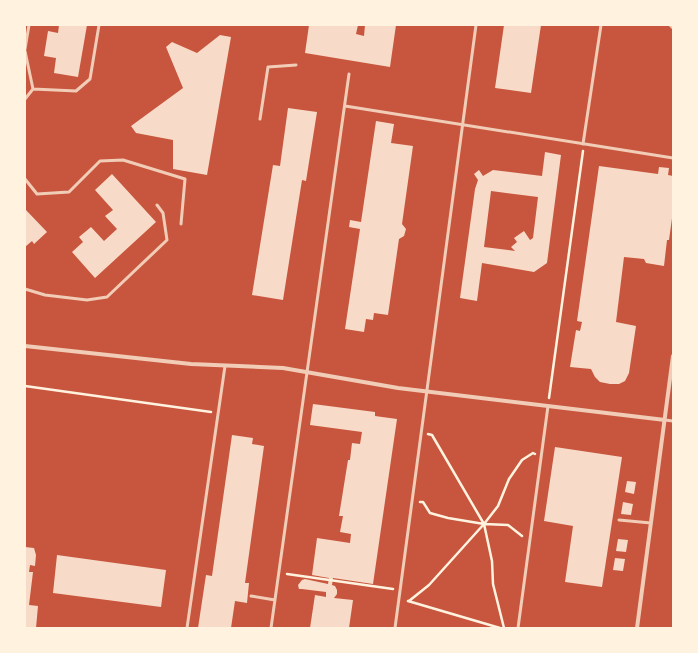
<svg xmlns="http://www.w3.org/2000/svg" width="698" height="653" font-family="'Open Sans',sans-serif">
<style>
.building{fill:#f7dbc8;fill-rule:evenodd}
.lines{fill:none;stroke-linecap:round;stroke-linejoin:round}
.path{stroke:#fff3e0;stroke-width:2.5}
.service{stroke:#f1ccb7;stroke-width:3}
.minor{stroke:#f1ccb7;stroke-width:4}
</style>
<rect width="100%" height="100%" fill="#c8553d"/>
<path class="building" d="M59,25h28l-9,52 -24,-4 2,-15 -12,-2 4,-25 10,2z
M309,25h49l-2,9 8,2 1,-11h31l-6,42 -85,-14z
M504,25h37l-10,68 -36,-5z
M220,35l11,2 -24,138 -34,-6v-29l-37,-7 -5,-7 52,-38 -17,-41 6,-5 25,11z
M288,108l29,4 -11,69 -4,-1 -19,120 -31,-5 21,-130 7,1z
M376,121l18,3 -3,19 22,3 -11,78 4,5 -2,7 -5,3 -11,76 -14,-2 -1,7 -7,-1 -2,13 -19,-3 15,-100 -11,-2 1,-7 11,2z
M545,152l16,3 -14,108 -13,9 -52,-9 -5,38 -17,-3 15,-109 3,-9 -4,-6 5,-4 4,6 10,-6 49,6zM491,191l47,6 -5,41 -3,2 -6,-9 -10,7 3,4 -6,5 4,4 -31,-4z
M599,166l59,8 1,-7 10,1 -1,7 5,1v35l-4,29h-2l-3,26 -18,-3 -2,-4 -20,-2 -8,65 20,4 -7,47 -4,8 -6,3h-9l-10,-2 -5,-5 -4,-8 -21,-2 6,-37 4,1 2,-9 -5,-1z
M112,174l44,48 -61,56 -23,-26 11,-10 -4,-5 12,-10 13,14 13,-12 -12,-13 8,-6 -18,-20z
M25,209l22,23 -13,12 -2,-3 -7,6z
M313,404l62,8v4l22,3 -24,165 -40,-6 -1,7 3,1 2,4v4l-3,4 19,2 -4,28h-39l5,-33 11,2v-5l-24,-3h-3l-1,-4 4,-5 3,-1 23,5 1,-6 -17,-3 5,-37 33,5 1,-9 -11,-2 3,-16h-4l9,-56h2l2,-17 8,1 2,-12 -52,-7z
M232,435l21,3 -1,6 12,2 -19,137h4l-2,20 -12,-2 -4,27h-33l8,-53 6,1z
M555,447l67,10 -20,130 -37,-5 8,-56 -29,-5z
M627,481l9,1 -2,12 -9,-2z
M623,502l10,2 -2,11 -10,-1z
M618,539l10,1 -2,12 -10,-1z
M25,547l9,1 2,7 -1,11 -5,-1 -1,7h4l-4,33 9,1 -2,22h-11z
M57,555l109,15 -5,37 -108,-14z
M615,558l10,1 -2,12 -10,-1z"/>
<g class="lines">
<path class="path" d="M25,386l186,26
M549,398l34,-247
M428,434l4,1 52,89 8,37 1,23 11,44
M420,502h3l7,11 18,5 36,6 24,1 14,11
M287,574l106,15
M408,601l92,27
M409,601l20,-16 55,-61 14,-18 11,-27 13,-19 11,-7 2,1"/>
<path class="service" d="M670,25l3,3
M25,49l4,-24
M25,51l8,38
M25,99l8,-10 43,2 14,-12 9,-54
M345,106l328,52
M260,119l8,-52 28,-2
M583,144l18,-119
M25,179l12,15 32,-2 31,-31 23,-1 62,19 -4,45
M25,289l20,6 42,5 20,-3 60,-57 -4,-27 -6,-8
M665,420l8,1
M619,520l32,3
M251,596l24,4
M187,628l38,-262
M271,628l78,-554
M395,628l81,-603
M518,628l30,-222"/>
<path class="minor" d="M25,346l166,18 92,4 115,20 267,32
M637,628l36,-272"/>
</g>
<rect width="698" height="653" fill="none" stroke="#fff3e0" stroke-width="52"/>
</svg>
